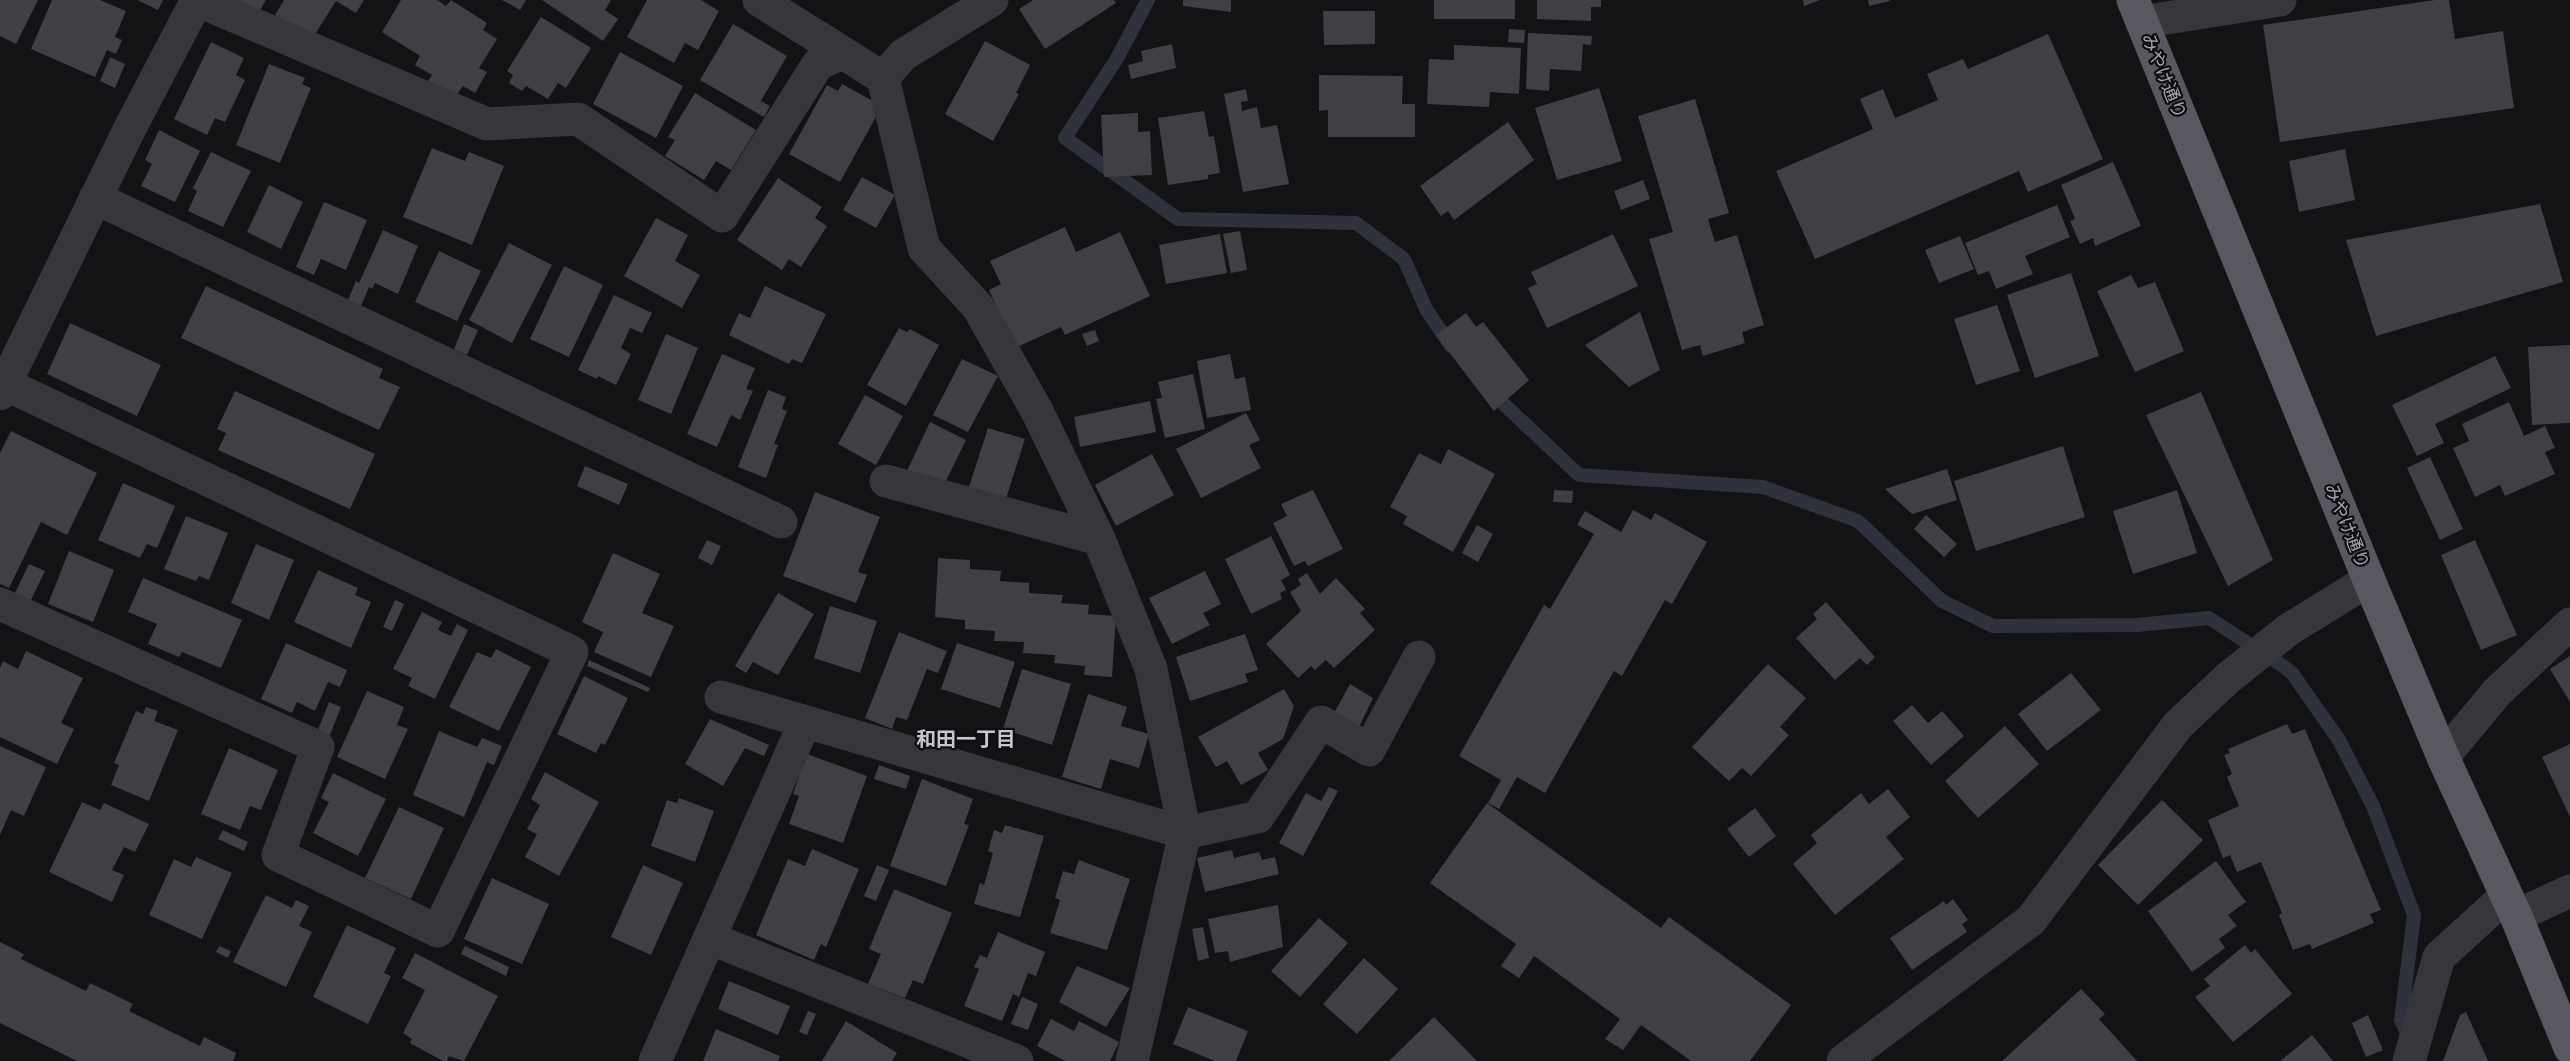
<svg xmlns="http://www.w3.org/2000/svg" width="2570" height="1061" font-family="'PT Sans Narrow','Noto Sans JP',sans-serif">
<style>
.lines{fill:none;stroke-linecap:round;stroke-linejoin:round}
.stream{stroke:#2f323d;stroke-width:14}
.building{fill:#403f44}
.minor{stroke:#37363a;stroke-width:33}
.trunk{stroke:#595860;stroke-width:33}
.labels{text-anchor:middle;stroke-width:4.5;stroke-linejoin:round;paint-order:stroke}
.street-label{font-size:18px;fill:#a6a5b3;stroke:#0e0d0f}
.neighbourhood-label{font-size:20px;font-weight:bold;fill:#c6c6cf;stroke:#0e0d0f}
</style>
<rect width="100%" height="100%" fill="#131214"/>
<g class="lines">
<path class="stream" d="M1148,0l-32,60 -51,78 113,81 178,4 48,36 22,50 25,37
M1491,392l88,83 184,12 95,34 84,80 51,25 144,-1 72,-7 74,48 9,7 47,67 34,66 41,109 -13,105 9,20"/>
</g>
<path class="building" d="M0,0h38l-22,44 -16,-8z
M52,0h48l26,11 -11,26 7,3 -6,14 -9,-4 -12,27 -64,-28z
M137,0h26l-5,10z
M224,0h42l-11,18z
M284,0h80l-8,13 -20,-12 -24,38 -37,-24z
M401,0h36l9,6 5,-6 36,23 -4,7 14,9 -18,29 8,4 -12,21 -12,-7 -8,11 -27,-16 4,-6 -17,-10 5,-9 -38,-24z
M502,0h24l-6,10z
M542,0h69l-6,10 13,9 -15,22z
M647,0h54l18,11 -21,39 -13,-7 -11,20 -47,-26z
M1033,0h81l2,3 -71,46 -26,-40z
M1183,0h48v12l-48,-6z
M1434,0h81v19h-81z
M1537,0h64v7h-10v14l-54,-2z
M1803,0h17l-16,6z
M1868,0h22v1l-21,5z
M2435,0h14l6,39 48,-8 11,77 -234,34 -17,-117z
M1323,11h52v33l-51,1z
M541,17l50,31 -25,40 -8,-5 -10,16 -22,-13 -4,5 -13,-8 4,-8 -6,-4z
M733,24l54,32 -26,45 9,5 -6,11 -64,-37z
M1509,29l16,1 -1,13 -16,-1z
M1528,33l64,3 -1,9 -8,-1 -2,27 -31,-2 -1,22 -23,-2z
M2048,34l55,125 -75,33 -9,-21 -204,88 -39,-88 97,-42 -13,-30 23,-10 12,29 43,-18 -11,-26 36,-15 5,10z
M985,41l45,24 -14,28 3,1 -26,47 -48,-27z
M211,42l33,16 -8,17 9,5 -20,42 -10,-4 -8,17 -33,-16z
M1172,44l4,24 -45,11 -3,-14 15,-4 -2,-10z
M1454,45l67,3 -2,46 -29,-2 -1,15 -62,-3 2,-45 25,1z
M620,52l63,34 -27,52 -63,-34z
M110,57l15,7 -10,24 -15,-7z
M269,64l36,14 -3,6 9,4 -31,75 -44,-18z
M1319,75l84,1 -1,28h13v33h-87v-27l-9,1z
M842,84l40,22 -42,76 -51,-28 38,-69 11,6z
M1599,88l23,73 -65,19 -22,-72z
M1246,89l2,12 -7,1 1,9 15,-4 4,21 16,-3 12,59 -46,8 -19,-98z
M695,93l61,37 -25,40 -15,-9 -12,19 -39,-24 10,-16 -7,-3z
M1695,99l34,114 -21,6 7,23 22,-7 27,90 -22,7 3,11 -42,13 -3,-11 -18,5 -33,-111 24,-7 -35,-116z
M1204,111l5,26 5,-1 6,37 -12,2v4l-40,6 -10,-67z
M1138,113v19l12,-1 2,44 -48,2 -3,-62z
M1508,122l26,38 -80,60 -6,-9 -7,5 -21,-30z
M159,130l41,21 -25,51 -34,-16 11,-22 -7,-4z
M432,148l33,13 4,-9 35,14 -32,79 -69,-28z
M2345,149l10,51 -56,12 -10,-51z
M211,152l40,19 -28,56 -35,-16 9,-20 -4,-3z
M2113,162l28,64 -46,20 -2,-8 -13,6 -10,-23 5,-2 -14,-34z
M862,177l33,18 -19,33 -33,-18z
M778,178l44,29 -7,11 12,8 -26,41 -12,-8 -7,11 -45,-30z
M1643,180l7,19 -29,11 -7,-19z
M269,185l34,17 -22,47 -34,-17z
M324,202l43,18 -21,50 -25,-11 -7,16 -18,-8z
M2540,204l23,78 -187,54 -30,-96z
M2057,205l13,32 -45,19 8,18 -37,15 -7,-18 -11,4 -13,-32z
M656,218l32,17 -13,26 25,14 -18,33 -58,-32z
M1065,227l11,25 44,-20 30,64 -85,39 -4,-8 -46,21 -26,-58 12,-6 -11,-23z
M383,230l35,16 -20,48 -23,-11 -3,6 -3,-2 -8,19 -13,-6 8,-19 3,2z
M1240,231l7,39 -16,3 -8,-39z
M1220,234l7,39 -61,11 -7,-39z
M1613,234l25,52 -91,42 -19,-40 9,-4 -6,-12z
M1960,236l14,33 -35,14 -14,-33z
M509,243l43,22 -40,78 -43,-23z
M439,251l42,20 -24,50 -42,-19z
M564,266l39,19 -34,72 -39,-18z
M2071,273l28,83 -64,22 -28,-83z
M2131,275l7,13 17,-6 29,69 -49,21 -38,-81z
M206,286l177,83 -4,9 21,9 -21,43 -198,-92z
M765,286l61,28 -24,49 -10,-4 -3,5 -60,-29 10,-22 11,5z
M614,295l38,18 -10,20 -12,-5 -9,20 10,6 -15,31 -18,-9 -1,3 -19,-9z
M1997,305l23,66 -44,14 -22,-66z
M1640,312l20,58 -31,17 -44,-42z
M1466,313l10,14 7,-5 46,58 -35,31 -58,-76z
M70,323l91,42 -24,51 -90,-42z
M464,324l14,6 -11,25 -13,-6z
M899,328l8,4 3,-3 29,16 -33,61 -39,-21z
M1095,330l4,11 -12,5 -5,-12z
M666,334l32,14 -27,66 -33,-14z
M2570,345v78l-38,2 -4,-78z
M722,354l33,14 -9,21 7,2 -13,29 -9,-5 -14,32 -30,-13z
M1230,354l5,25 10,-2 6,33 -44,8 -10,-57z
M2495,356l16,32 -76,36 9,19 -27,13 -25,-51z
M962,359l36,17 -30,56 -35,-17z
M1193,374l12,55 -40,9 -9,-39 6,-1 -4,-16z
M768,390l18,7 -4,12 5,2 -13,33 4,1 -12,33 -28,-11z
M235,391l140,63 -25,55 -132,-59 8,-17 -9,-4z
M2201,392l72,168 -45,26 -82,-171z
M865,395l38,21 -27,49 -38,-21z
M1150,401l6,31 -76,15 -6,-30z
M2509,402l15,34 21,-10 10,22 -10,4 10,22 -50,22 -5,-11 -25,12 -22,-49 16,-7 -7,-17z
M1246,413l14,27 -11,5 12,23 -60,30 -25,-49z
M930,422l36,18 -25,51 -35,-18z
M988,428l37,11 -21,66 -37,-12z
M11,431l86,42 -30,62 -26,-13 -32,66 -9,-4v-131z
M2063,446l22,71 -109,34 -22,-70z
M1448,449l47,25 -42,78 -50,-28 4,-8 -17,-9 29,-54 22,11z
M1152,454l22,41 -58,31 -21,-41z
M2430,457l33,72 -23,11 -33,-72z
M585,466l43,18 -9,21 -42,-19z
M1947,469l10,31 -45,14 -27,-25z
M123,483l52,23 -18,42 -10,-4 -7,14 -42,-18z
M1313,490l30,59 -35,17 -3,-5 -11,5 -21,-43 14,-7 -6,-12z
M1554,490l19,1 -1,12 -19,-1z
M2177,490l20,63 -64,21 -20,-63z
M815,492l65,25 -22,55 9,3 -11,28 -73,-27z
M1633,510l18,10 4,-7 52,29 -35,62 -7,-4 -43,76 -8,-5 -69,122 -28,-16 -18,32 -11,-6 13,-23 -42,-24 85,-151 6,4 44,-75 -17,-9 8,-14 36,21z
M1926,515l31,29 -13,13 -30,-28z
M186,516l42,17 -19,47 -10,-4 -3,5 -32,-12z
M1477,525l16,9 -15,28 -16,-9z
M1271,536l19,39 -9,5 5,10 -6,3 2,6 -31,15 -26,-55z
M707,540l14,6 -9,19 -14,-7z
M2475,540l42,95 -36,15 -40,-95z
M256,544l38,16 -25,60 -38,-17z
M69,551l45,19 -21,52 -45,-18z
M613,553l47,21 -18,39 32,13 -23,51 -57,-25 9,-20 -21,-10z
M938,558l32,2v9l31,2 -1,10 29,2v10l34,2 -2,8 28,2 -1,9 28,2 -4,61 -28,-2 1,-9 -31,-3 1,-8 -32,-2 1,-11 -30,-1 1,-10 -30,-2v-9l-30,-3z
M29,564l16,7 -15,31 -16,-7z
M318,570l40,18 -3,7 16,7 -20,46 -57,-26z
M1205,571l16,33 -18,9 7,12 -38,19 -23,-46z
M1307,573l13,21 16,-16 29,31 -5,4 15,17 -41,38 -8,-8 -11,10 -4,-4 -13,12 -32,-34 35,-33 -11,-19 11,-7 -3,-6z
M143,578l99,42 -21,48 -39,-16 -3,5 -31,-13 9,-20 -29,-12z
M778,593l36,21 -36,61 -25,-13 -7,11 -11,-7z
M395,600l9,4 -12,27 -9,-4z
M1826,602l49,55 -8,8 -7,-7 -25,22 -39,-42 21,-19 -4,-5z
M830,606l47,15 -17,52 -46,-15z
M422,612l20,10 -4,8 13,6 6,-12 11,6 -33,69 -27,-13 4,-8 -19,-9z
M899,632l48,19 -9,22 -11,-4 -20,51 -11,-3 -4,12 -27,-11z
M1245,634l13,36 -13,4 3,8 -58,19 -14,-44z
M286,643l61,27 -7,17 -12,-5 -13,29 -18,-9 -5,11 -31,-14z
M957,643l58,19 -15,46 -59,-19z
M496,649l35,18 -32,64 -50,-24 28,-55 14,6z
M26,651l57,27 -22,45 13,6 -17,35 -57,-27v-69l3,-7 15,8z
M2570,656v46l-20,-33z
M589,660l61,28 -2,4 -61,-26z
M1768,664l38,34 -26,29 9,8 -38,41 -9,-8 -13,13 -37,-34z
M1022,669l49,15 -19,61 -49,-16z
M2071,673l30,37 -54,41 -29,-37z
M584,676l44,22 -23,47 -4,-2 -5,10 -39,-19z
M1350,684l23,14 -14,29 -30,-5z
M1284,689l10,17 -11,33 -25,14 10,17 -27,15 -14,-24 -11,6 -18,-30z
M367,691l37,16 -7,18 11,4 -23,50 -48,-22z
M1088,694l39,13 -6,19 28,8 -10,34 -29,-9 -9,30 -39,-12z
M329,702l12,5 -11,28 -12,-5z
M1912,705l16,18 14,-12 22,25 -33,29 -38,-44z
M146,707l12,4 -4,10 24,9 -29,71 -38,-16 8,-20 -5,-2 22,-52 7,3z
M710,719l59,26 -5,11 -19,-8 -22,38 -38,-22z
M2287,724l5,10 13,-5 76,181 -11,4 4,9 -62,26 -2,-5 -17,6 -14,-35 3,-2 -21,-51 -24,10 -7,-17 -7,3 -15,-38 31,-14 -12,-29 5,-3 -8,-19 6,-2 -2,-4z
M2005,726l34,38 -61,54 -33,-37z
M439,731l38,16 5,-9 20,8 -8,19 -7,-3 -23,55 -51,-22z
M2570,744v73l-28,-60z
M0,746l46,21 -22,49 -13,-6 -11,25z
M229,748l49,22 -17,40 -11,-4 -10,24 -39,-16z
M807,754l60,22 -24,67 -54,-19 10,-28 -6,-2z
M879,765l31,11 -4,13 -32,-10z
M545,772l54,30 -40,74 -34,-19 12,-23 -10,-5 13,-24 -9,-6z
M333,773l53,26 -28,57 -45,-23 16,-31 -8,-4z
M922,779l51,20 -9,25 5,1 -23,61 -56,-20z
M1329,787l9,4 -35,65 -24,-13 27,-50 15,8z
M1888,789l22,28 -24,20 18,22 -69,56 -42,-51 24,-21 -6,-8 50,-42 8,11z
M679,798l35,13 -19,51 -44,-16 16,-46 10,3z
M2162,800l41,40 -65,65 -40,-40z
M82,802l18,8 4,-7 45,21 -14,28 -11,-5 -12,23 12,5 -12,27 -63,-30z
M1487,803l174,125 8,-11 122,88 -41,56h-59l-50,-36 -18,25 -18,-11 15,-20 -86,-63 -15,22 -18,-12 15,-22 -86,-61z
M399,807l45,21 -33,71 -46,-21z
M1755,808l21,28 -27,21 -22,-28z
M1005,825l39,11 -24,81 -46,-13 6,-21 4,2 9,-32 -5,-2 6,-21 8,3z
M223,830l25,12 -4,9 -26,-12z
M812,849l47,20 -33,78 -5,-3 -7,16 -58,-25 32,-76 17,7z
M1232,850l2,8 25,-6 3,8 13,-3 4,17 -74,18 -8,-34z
M196,857l36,16 -30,66 -53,-24 25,-56 17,8z
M1079,860l51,19 -23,71 -57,-17 10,-33 -5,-2 8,-27 11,3z
M2216,861l30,41 -18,13 9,11 -18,13 6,9 -33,24 -44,-61z
M643,865l40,18 -32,72 -40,-18z
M877,865l12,5 -13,31 -12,-5z
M492,878l57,26 -27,60 -58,-25z
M894,889l58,24 -29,71 -10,-4 -8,18 -37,-14 13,-30 -12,-5z
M266,895l26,13 4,-8 13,6 -10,20 13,6 -26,55 -53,-25z
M1953,899l15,21 -6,4 5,8 -55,38 -22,-32 54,-37 2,4z
M1278,905l5,42 -53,15 -2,-11 -13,2 -7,-34z
M1319,918l29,25 -48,54 -29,-26z
M347,925l49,23 -12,25 7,3 -23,48 -55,-27z
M1203,927l6,31 -11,3 -6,-32z
M998,932l47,20 -9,24 -8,-3 -9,24 -6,-3 -11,27 -38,-15 15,-37 -5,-2 6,-12 7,3z
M0,942l24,12 -3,5 65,32 4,-8 43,21 -4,7 71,35 4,-9 32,16 -3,8h-156l-77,-38z
M2245,945l6,8 4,-4 37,45 -59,48 -38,-45 15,-11 -6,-7z
M219,946l12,5 -3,7 -12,-6z
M465,946l44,21 -3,9 -45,-22z
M415,953l83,43 -34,65 -15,-5 -2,5h-4l-33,-18 2,-4 -9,-6 22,-43 -23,-12z
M1364,958l34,31 -41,45 -34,-30z
M1077,966l53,22 -24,39 -47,-25z
M729,981l61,25 -12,29 -60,-26z
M2081,989l24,25 -6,5 38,42h-135z
M1022,997l16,7 -10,26 -17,-6z
M1188,1007l60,24 -12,30h-21l-42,-17z
M808,1011l8,3 -9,21 -8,-3z
M2466,1012l22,49h-45l17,-46z
M2368,1015l15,35 -17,7 -14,-34z
M1434,1017l43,44h-88z
M1051,1019l23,12 5,-10 40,21 -9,19h-45l-28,-15z
M846,1021l51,32 -5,8h-70z
M716,1029l64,27 -2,5h-75z
M2312,1035l21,26h-53z"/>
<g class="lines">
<path class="minor" d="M197,0l290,124 91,-5 144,97 96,-152 25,-11
M759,0l124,78 41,170 54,59 59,104 62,128 52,130 34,164 -53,228
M2142,22l138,-22
M883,78l20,-23 89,-55
M95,198l686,324
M0,394l129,-264 68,-130
M886,481l213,58
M0,604l318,143 -40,108 160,76 134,-279 -567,-268
M721,697l464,136 73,-16 63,-95 48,28 50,-93
M2443,757l54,-65 73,-68
M2516,916l54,-25
M709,938l308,123
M655,1061l150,-339
M1843,1061l188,-141 147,-195 50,-47 60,-48 81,-50
M2409,1061l30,-104 67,-61"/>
<path class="trunk" d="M2133,0l236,580 74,177 73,159 54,132"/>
</g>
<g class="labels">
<g class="street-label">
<text transform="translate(2164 76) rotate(68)" y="6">みやけ通り</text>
<text transform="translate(2347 526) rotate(68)" y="6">みやけ通り</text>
</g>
<g class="neighbourhood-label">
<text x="966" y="746">和田一丁目</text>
</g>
</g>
</svg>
